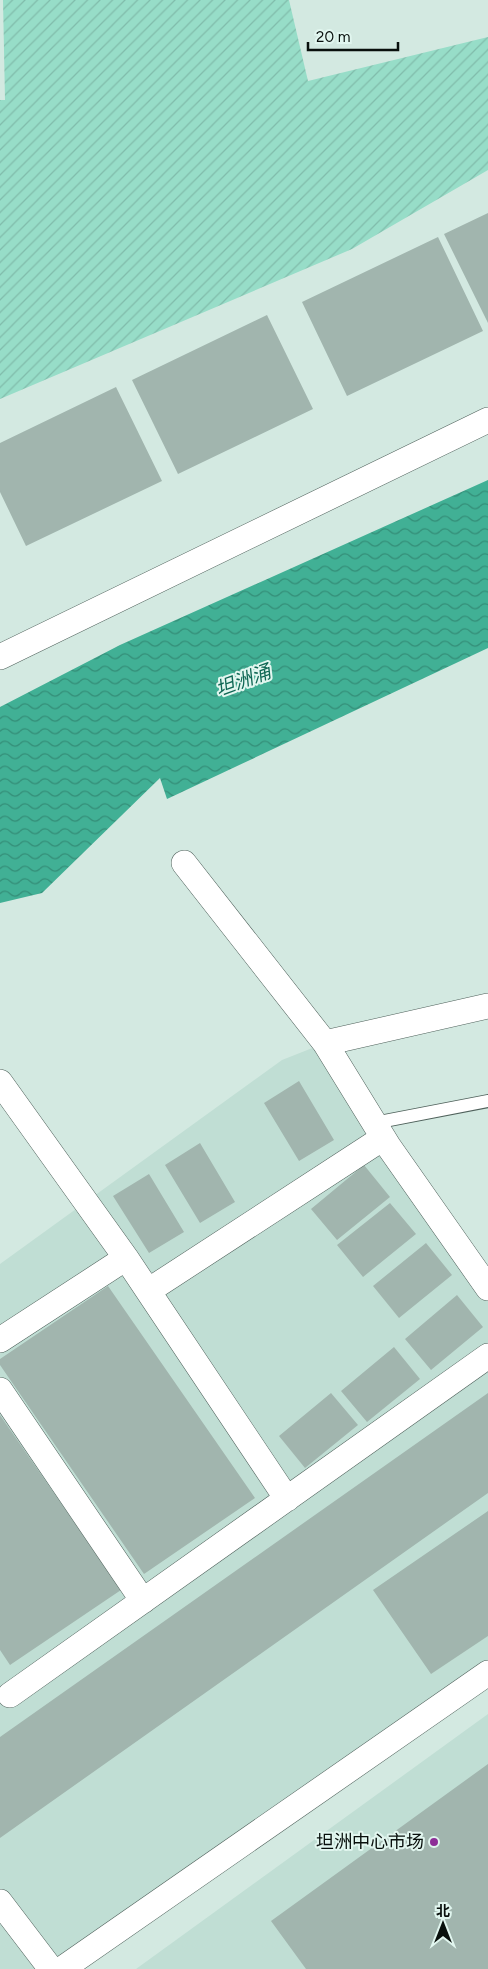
<svg xmlns="http://www.w3.org/2000/svg" width="488" height="1969" font-family="Figtree,'Noto Sans SC',sans-serif">
<style>
.built{fill:#c0ded4}
.garden{fill:url(#garden-furrows)}
.water{fill:url(#water-waves)}
.building{fill:#a1b5ae}
.lines{fill:none;stroke-linecap:round;stroke-linejoin:round}
.lane-casing{stroke:#4f615b;stroke-width:14}
.street-casing{stroke:#4f615b;stroke-width:26}
.lane{stroke:#fff;stroke-width:12}
.street{stroke:#fff;stroke-width:25}
.poi-dot{fill:#8d2e97;stroke:#e1f6ef;stroke-width:2}
.labels{text-anchor:middle;stroke-width:4;stroke-linejoin:round;paint-order:stroke}
.poi-label{font-size:18px;fill:#080f0c;stroke:#e1f6ef;text-anchor:end}
.water-label{font-size:19px;font-style:italic;fill:#0f6754;stroke:#e1f6ef}
</style>
<defs>
<pattern id="garden-furrows" width="10" height="10" patternUnits="userSpaceOnUse" patternTransform="scale(1.25)"><rect width="10" height="10" fill="#97ddc8"/><path d="M-1 1l2-2M0 10L10 0M9 11l2-2" fill="none" stroke="#81bcab"/></pattern>
<pattern id="water-waves" width="16" height="10" patternUnits="userSpaceOnUse" patternTransform="scale(1.25)"><rect width="16" height="10" fill="#41b095"/><path d="M0 5q4-4 8 0t8 0" fill="none" stroke="#348e78"/></pattern>
</defs>
<rect width="100%" height="100%" fill="#d3e9e1"/>
<path class="built" d="M325,1043l163,245v385l-426,296h-62v-705l282,-204z
M488,1714v255h-352z"/>
<path class="garden" d="M3,0h286l19,81 180,-44v133l-136,79 -352,150v-299h5z"/>
<path class="water" d="M488,480v168l-321,151 -7,-21 -118,115 -42,10v-196l120,-62z"/>
<path class="building" d="M488,213v110l-44,-89z
M438,237l45,94 -136,65 -45,-94z
M267,315l46,94 -135,65 -46,-94z
M116,387l46,94 -136,65 -26,-54v-49z
M299,1081l35,59 -35,21 -35,-58z
M200,1143l35,59 -35,21 -35,-58z
M364,1165l26,32 -53,43 -26,-31z
M149,1174l35,58 -35,21 -36,-57z
M390,1203l26,31 -53,43 -26,-32z
M426,1243l26,32 -53,43 -26,-32z
M108,1286l147,212 -111,76 -144,-209v-6z
M457,1295l26,32 -52,43 -26,-31z
M394,1347l26,32 -53,43 -26,-31z
M331,1393l27,32 -53,43 -26,-32z
M488,1393v100l-488,345v-101z
M0,1415l121,175 -111,75 -10,-15z
M488,1511v125l-57,38 -58,-84z
M488,1764v205h-182l-35,-48z"/>
<g class="lines">
<g class="lane-casing">
<path id="lane" d="M374,1123l114,-22"/>
</g>
<g class="street-casing">
<path id="street" d="M0,657l488,-237
M184,863l141,180 64,104 99,141
M325,1043l163,-37
M0,1082l126,176
M148,1291l235,-153
M0,1340l126,-82 161,241
M0,1390l143,211
M10,1695l478,-339
M0,1902l51,67
M62,1969l426,-296"/>
</g>
<use href="#lane" class="lane"/>
<use href="#street" class="street"/>
</g>
<circle class="poi-dot" cx="434" cy="1842" r="5"/>
<g class="labels">
<g class="poi-label">
<text x="424" y="1848">坦洲中心市场</text>
</g>
<g class="water-label">
<text transform="translate(243 680) rotate(-20)" y="7">坦洲涌</text>
</g>
</g>
<g transform="translate(443 1924)" stroke="#e1f6ef" stroke-width="4" paint-order="stroke">
<path d="M0-4L9 19L0 12L-9 19Z" fill="#080f0c"/>
<text y="-8" font-size="14" font-weight="bold" text-anchor="middle" fill="#080f0c">北</text>
</g>
<path d="M308 42v8h90v-8" fill="none" stroke="#080f0c" stroke-width="2.5"/>
<text x="316" y="42" font-size="15" fill="#080f0c" stroke="#e1f6ef" stroke-width="4" paint-order="stroke">20 m</text>
</svg>
